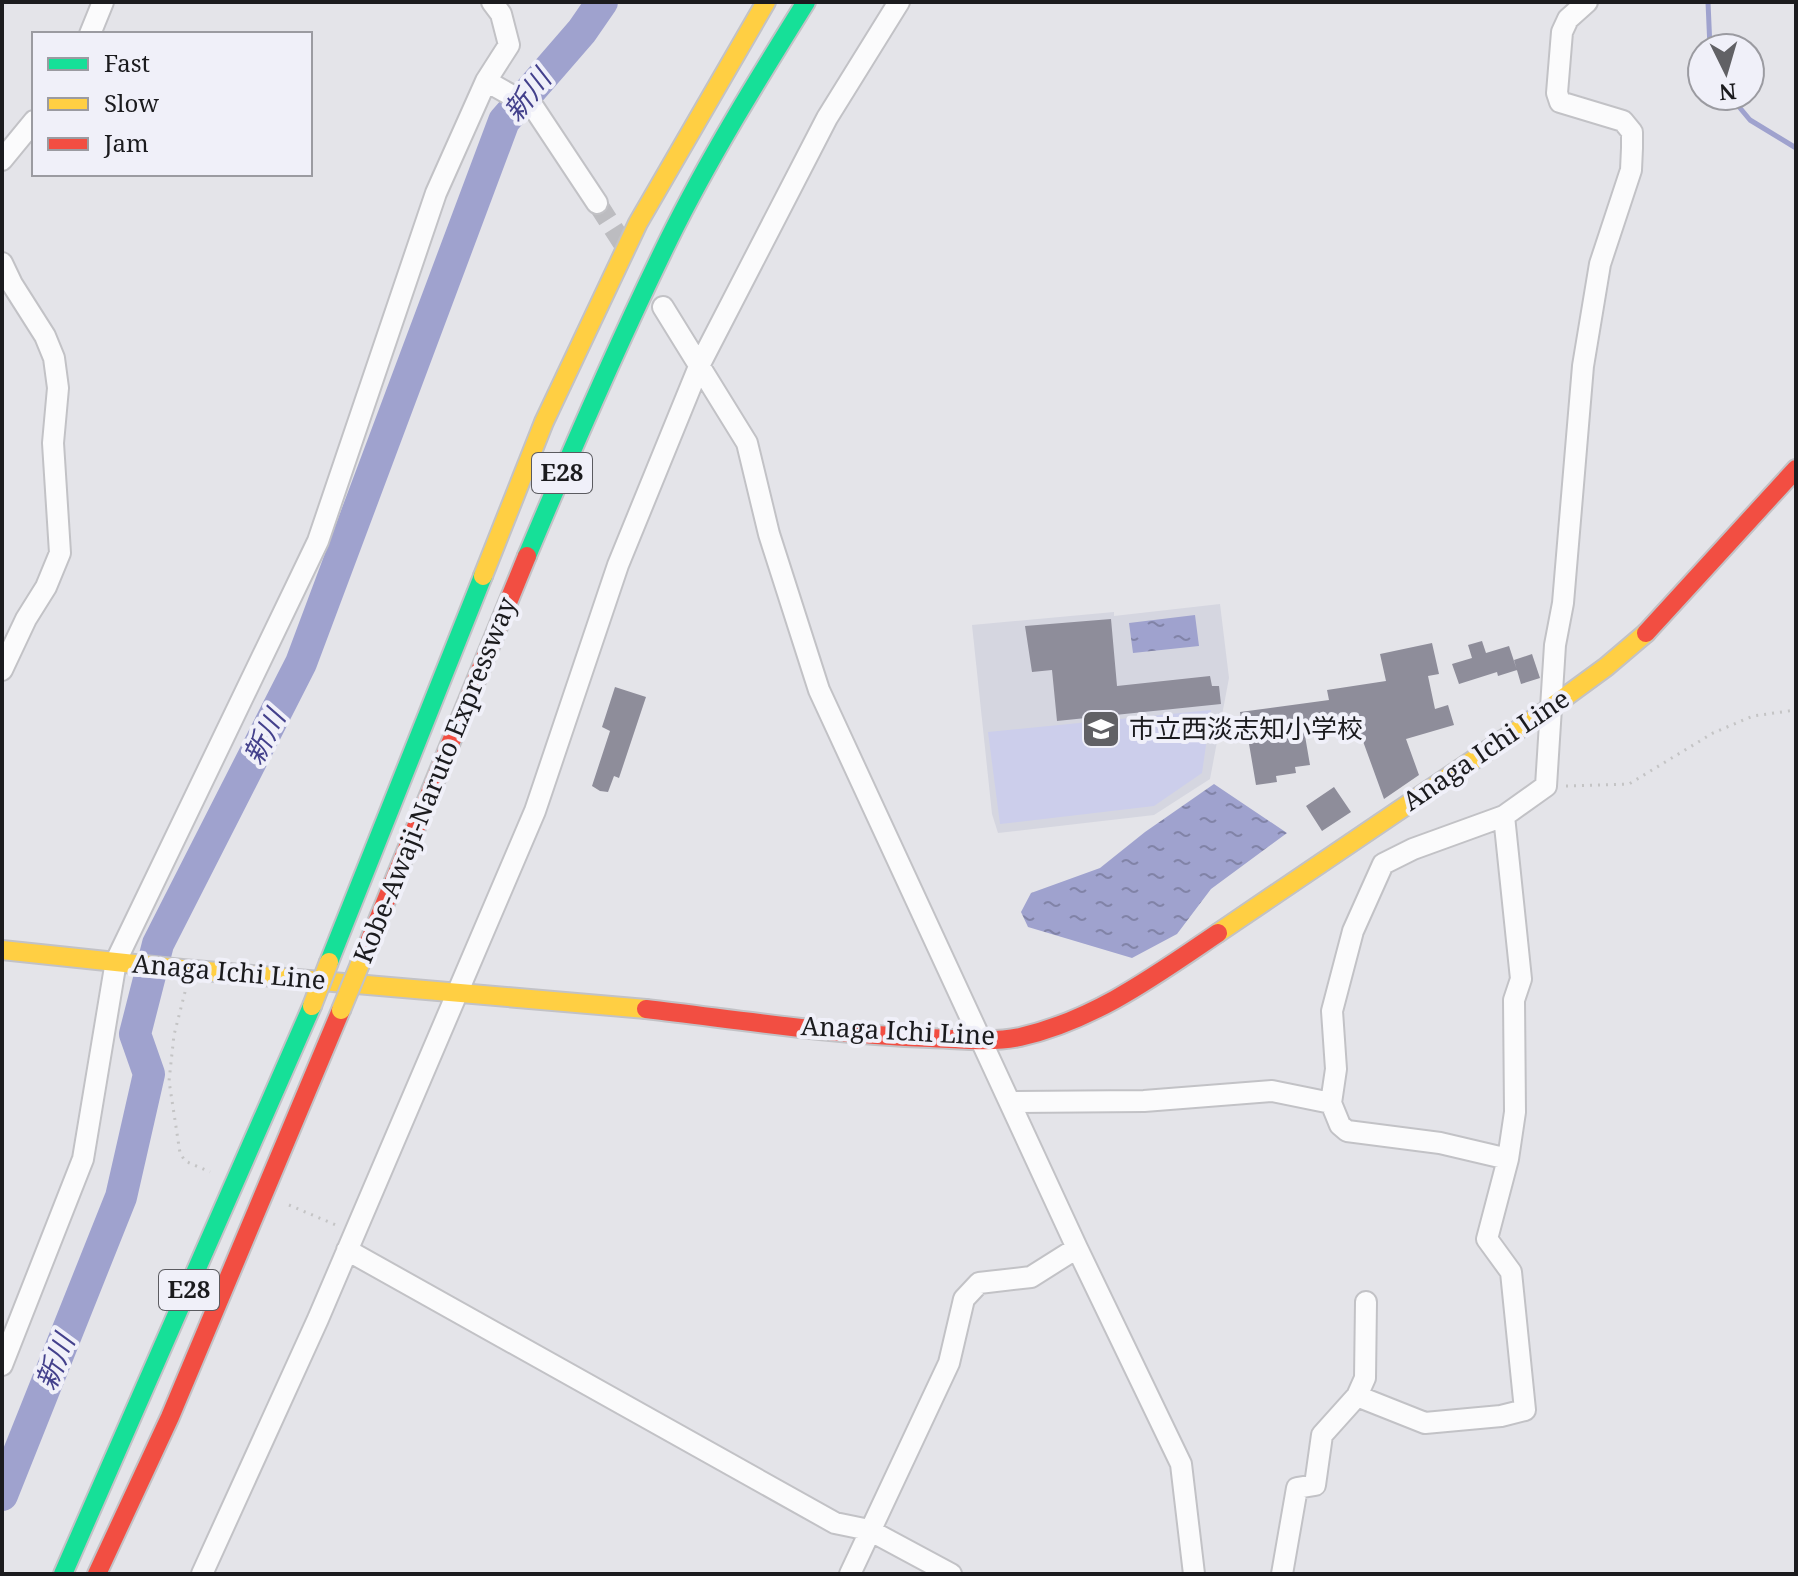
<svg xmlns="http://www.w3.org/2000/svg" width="1798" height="1576" font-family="'Noto Serif','Noto Sans JP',serif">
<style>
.built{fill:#d5d6e0}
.garden{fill:#ccceeb}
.water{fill:url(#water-ripples)}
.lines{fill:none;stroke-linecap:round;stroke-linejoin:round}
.stream{stroke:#9fa2ce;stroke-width:5}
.river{stroke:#9fa2ce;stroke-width:32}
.building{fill:#8e8d9a}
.street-tunnel{stroke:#bcbcc0;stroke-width:20;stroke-dasharray:20 10;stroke-linecap:butt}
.street-casing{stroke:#c2c2c6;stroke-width:24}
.fast-casing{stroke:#c2c2c6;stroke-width:22}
.slow-casing{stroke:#c2c2c6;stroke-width:22}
.jam-casing{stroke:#c2c2c6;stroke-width:22}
.path{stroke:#c4c4c5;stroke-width:3;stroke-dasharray:2 6;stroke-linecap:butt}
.street{stroke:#fbfbfc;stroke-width:20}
.fast{stroke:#16e098;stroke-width:18}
.slow{stroke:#ffcf43;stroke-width:18}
.jam{stroke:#f24e42;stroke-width:18}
.slow-bridge-casing{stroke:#c2c2c6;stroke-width:22;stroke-linecap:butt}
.slow-bridge{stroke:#ffcf43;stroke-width:18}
.labels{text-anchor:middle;stroke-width:8;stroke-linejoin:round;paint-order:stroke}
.shield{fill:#f0f0f9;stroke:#5b5b60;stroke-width:2}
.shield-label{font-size:24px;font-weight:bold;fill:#1b1b1e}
.poi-label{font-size:26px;fill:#1b1b1e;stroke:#f0f0f9;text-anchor:start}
.street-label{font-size:26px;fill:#1b1b1e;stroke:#f0f0f9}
.water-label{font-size:28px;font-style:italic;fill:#44418c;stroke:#f0f0f9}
</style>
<defs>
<pattern id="water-ripples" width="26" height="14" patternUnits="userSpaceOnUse" patternTransform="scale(2)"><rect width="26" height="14" fill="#9fa2ce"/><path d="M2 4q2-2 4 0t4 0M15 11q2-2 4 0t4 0" fill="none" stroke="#8183a7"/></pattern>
</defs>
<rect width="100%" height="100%" fill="#e4e4e9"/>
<path class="built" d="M1220,604l9,74 -19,101 -56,36 -156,18 -6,-19 -20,-189 142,-13v4z"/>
<path class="garden" d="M1211,710l-9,63 -48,33 -154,18 -12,-92z"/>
<path class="water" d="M1195,615l4,31 -66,7 -4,-30z
M1214,784l73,49 -76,56 -34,45 -45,24 -104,-31 -7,-15 10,-19 69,-25 45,-36z"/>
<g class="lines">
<path class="stream" d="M1708,2l2,46
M1730,96l20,24 46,28"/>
<path class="river" d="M2,1495l119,-298 28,-123 -14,-40 23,-90 143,-281 203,-542 78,-90 20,-29"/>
</g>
<path class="building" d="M1111,619l6,67 93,-10 2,10h7l2,18 -164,17 -5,-51 -20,2 -7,-46z
M1482,641l4,12 23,-7 8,24 -19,6 -1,-4 -38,12 -7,-20 20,-6 -4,-13z
M1432,643l7,31 -11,2 7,33 13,-4 6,20 -48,14 13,36 -35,24 -28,-77 -52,8 6,35 -15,2 1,6 -20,3 1,6 -21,3 -8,-47 -4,1 -4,-27 89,-12 -2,-10 59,-9 -6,-27z
M1532,654l8,24 -19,6 -7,-24z
M615,687l31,10 -27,81 -5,-2 -6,16 -8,-1 -8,-5 18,-55 -8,-4z
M1334,787l17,25 -29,19 -16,-25z"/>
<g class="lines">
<path class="street-tunnel" d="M597,203l32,50"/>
<g class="street-casing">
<path id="street" d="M90,34l13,-32
M486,81l48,27 63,95
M2,160l32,-39
M2,263l10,21 33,52 9,22 4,30 -5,55 7,110 -14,34 -20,32 -24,51
M663,307l84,136 22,91 50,156 258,558 104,216 13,110
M1504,816l17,163 -7,21 1,112 -7,47
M1010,1102l134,-1 128,-10 59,12
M347,1250l488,273 34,7 82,44
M2,1365l81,-206 33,-198 202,-420 118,-348 50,-112 23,-36 -8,-31 -9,-12
M1357,1396l8,-18 1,-76
M202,1574l116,-255 217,-508 83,-246 82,-201 127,-246 72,-116
M850,1574l99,-211 15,-64 15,-16 52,-6 46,-29
M1282,1574l15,-86 18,-3 7,-50 35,-39 68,27 76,-7 24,-6 -14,-138 -24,-33 21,-80 -68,-16 -93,-12 -7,-6 -9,-22 5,-34 -4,-58 21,-80 30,-67 30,-15 91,-33 42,-30 9,-141 8,-42 20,-237 17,-102 31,-94 1,-22v-16l-9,-11 -63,-19 -3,-9 5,-61 6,-13 19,-17"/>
</g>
<g class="fast-casing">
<path id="fast" d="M527,556c45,-107 91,-213 142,-317 40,-81 89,-160 137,-237
M329,962l154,-386
M63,1574l249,-568"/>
</g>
<g class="slow-casing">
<path id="slow" d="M483,576l61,-154 94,-199 128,-221
M1218,933l332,-225 56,-41 40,-34
M2,950l180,19 464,40"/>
</g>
<g class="jam-casing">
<path id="jam" d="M1646,633l150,-164
M360,964l167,-408
M646,1009c94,11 189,26 284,29 29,1 61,5 90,-1 75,-17 136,-62 198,-104
M97,1574l73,-157 171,-407"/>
</g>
<path class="path" d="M1566,786l63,-2 84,-51 40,-17 43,-6
M185,992l-11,43 -5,46 11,72 5,8 25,11
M289,1205l47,20"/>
<use href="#street" class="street"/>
<use href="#fast" class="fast"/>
<use href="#slow" class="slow"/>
<use href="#jam" class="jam"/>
<g class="slow-bridge-casing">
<path id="slow-bridge" d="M312,1006l17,-44
M341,1010l19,-46"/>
</g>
<use href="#slow-bridge" class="slow-bridge"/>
</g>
<defs>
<g id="school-square" transform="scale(2)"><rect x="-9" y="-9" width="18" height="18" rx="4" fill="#616165" stroke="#f0f0f9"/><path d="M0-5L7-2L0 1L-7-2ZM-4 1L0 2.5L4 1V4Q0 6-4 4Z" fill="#fff"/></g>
</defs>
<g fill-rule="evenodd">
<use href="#school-square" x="1101" y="729"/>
</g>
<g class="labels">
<g class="shield">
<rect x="532" y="453" width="60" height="40" rx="6"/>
<rect x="159" y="1270" width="60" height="40" rx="6"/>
</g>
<g class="shield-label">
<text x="562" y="481">E28</text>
<text x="189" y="1298">E28</text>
</g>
<g class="poi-label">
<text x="1129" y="738">市立西淡志知小学校</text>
</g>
<g class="street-label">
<text transform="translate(1486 750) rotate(-34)" y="9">Anaga Ichi Line</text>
<text transform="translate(435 780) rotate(-68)" y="9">Kobe-Awaji-Naruto Expressway</text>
<text transform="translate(229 972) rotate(5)" y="9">Anaga Ichi Line</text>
<text transform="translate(898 1031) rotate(3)" y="9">Anaga Ichi Line</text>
</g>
<g class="water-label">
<text transform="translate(527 95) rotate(-52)" y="10">新川</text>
<text transform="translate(264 737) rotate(-63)" y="10">新川</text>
<text transform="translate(55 1362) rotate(-68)" y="10">新川</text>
</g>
</g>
<rect width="1798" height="1576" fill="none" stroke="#1b1b1e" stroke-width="8"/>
<rect x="32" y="32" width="280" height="144" fill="#f0f0f9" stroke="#9b9ba1" stroke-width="2"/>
<rect x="48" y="58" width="40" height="12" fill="#16e098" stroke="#9b9ba1" stroke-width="2"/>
<text x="104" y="72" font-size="24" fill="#1b1b1e">Fast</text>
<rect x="48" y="98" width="40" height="12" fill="#ffcf43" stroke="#9b9ba1" stroke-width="2"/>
<text x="104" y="112" font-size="24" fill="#1b1b1e">Slow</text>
<rect x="48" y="138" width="40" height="12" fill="#f24e42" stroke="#9b9ba1" stroke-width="2"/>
<text x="104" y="152" font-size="24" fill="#1b1b1e">Jam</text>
<g transform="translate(1726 72) rotate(175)"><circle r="38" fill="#f0f0f9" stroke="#9b9ba1" stroke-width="2"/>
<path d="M0-6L14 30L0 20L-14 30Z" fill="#616165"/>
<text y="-12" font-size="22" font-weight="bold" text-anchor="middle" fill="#1b1b1e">N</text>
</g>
</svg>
